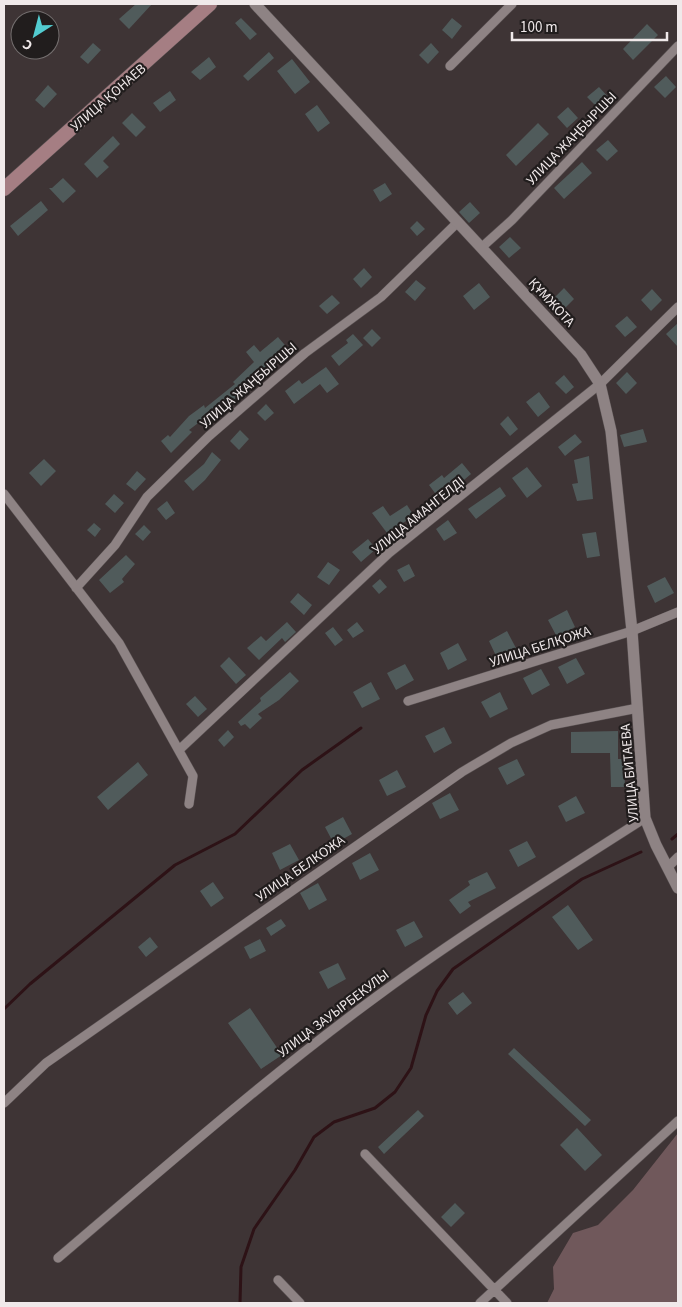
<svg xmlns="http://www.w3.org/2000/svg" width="682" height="1307" font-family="'Source Sans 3',sans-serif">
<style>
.green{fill:#70585b}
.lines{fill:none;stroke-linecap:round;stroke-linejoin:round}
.stream{stroke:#2d1216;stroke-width:3}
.building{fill:#505b5b}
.minor-casing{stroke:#595152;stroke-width:10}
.tertiary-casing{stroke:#595152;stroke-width:12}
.secondary-casing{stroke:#595152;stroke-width:15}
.minor{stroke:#8e8384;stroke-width:9}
.tertiary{stroke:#8e8384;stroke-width:11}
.secondary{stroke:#a57e83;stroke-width:14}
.labels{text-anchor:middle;stroke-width:4.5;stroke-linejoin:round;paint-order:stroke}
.street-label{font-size:14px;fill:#f0e9ea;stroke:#211d1d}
</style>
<rect width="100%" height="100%" fill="#3e3435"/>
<path class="green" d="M678,1133v170h-131l7,-14 -1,-22 20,-34 25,-8 35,-35z"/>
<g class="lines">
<path class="stream" d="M672,839l6,-5
M4,1009l26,-25 145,-119 60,-31 67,-64 59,-42
M240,1303l1,-36 13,-38 41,-59 19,-33 20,-15 41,-14 20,-16 16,-24 15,-53 11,-24 16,-22 129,-90 59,-27"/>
</g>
<path class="building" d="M136,4h16l-23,25 -10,-10z
M241,18l16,16 -7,6 -15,-17z
M452,18l10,8 -10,13 -10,-9z
M647,24l11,11 -25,25 -10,-11z
M93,43l8,7 -13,14 -8,-7z
M431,43l8,9 -11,12 -9,-9z
M269,52l5,6 -26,23 -5,-5z
M209,57l7,10 -16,13 -9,-8z
M292,59l18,23 -15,12 -18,-23z
M666,76l10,11 -11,11 -11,-11z
M48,85l9,9 -13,14 -9,-8z
M599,87l10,11 -11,10 -11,-11z
M170,91l6,9 -16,12 -7,-9z
M317,105l13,18 -12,9 -13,-18z
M568,107l10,11 -11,10 -10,-11z
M132,113l14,14 -10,10 -14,-14z
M538,123l11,11 -33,32 -10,-11z
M113,136l7,8 -17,17 6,6 -12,11 -13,-14z
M608,140l10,11 -11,10 -11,-11z
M582,162l10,11 -28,26 -10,-11z
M63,178l13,13 -13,12 -14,-15h3z
M385,183l7,11 -12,8 -7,-12z
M41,201l7,9 -30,26 -8,-10z
M470,202l10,11 -11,10 -10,-11z
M417,221l8,8 -8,7 -7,-8z
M510,237l11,11 -12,10 -10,-11z
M364,268l8,9 -11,11 -8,-9z
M416,280l10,8 -11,13 -10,-9z
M479,283l11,14 -16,13 -11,-14z
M564,288l10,11 -11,11 -10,-11z
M652,289l10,11 -11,11 -10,-11z
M332,295l8,8 -13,11 -8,-8z
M627,316l10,11 -12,10 -10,-11z
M678,323v24l-12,-13z
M372,329l9,9 -9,9 -9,-9z
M353,334l10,11 -24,21 -8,-10 17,-13 -2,-3z
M278,337l12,14 -9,9 -3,-3 -27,23 2,2 -32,30 -3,-4 -29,22 3,2 -21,21 -10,-12 7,-6 2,2 19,-21 15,-11 1,3 30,-24 -2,-2 21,-20 -8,-10 8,-7 6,7z
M326,367l13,17 -12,9 -7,-9 -26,20 -9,-13 14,-11 3,4z
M627,372l10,11 -11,11 -10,-11z
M564,375l10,12 -8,7 -11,-11z
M539,392l11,15 -12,10 -12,-15z
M266,404l8,9 -9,8 -8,-8z
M508,416l10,13 -8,7 -10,-12z
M643,429l4,13 -23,5 -4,-12z
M240,430l9,9 -10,11 -9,-9z
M575,434l7,8 -17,14 -7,-9z
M212,452l9,8 -16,20 -12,11 -9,-10 20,-17z
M589,456l4,43 -16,2 -5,-17 6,-1 -4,-23z
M44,459l12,12 -15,15 -12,-13z
M462,463l9,11 -13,11 -2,-2 -18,14 -9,-12 13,-10 2,3z
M527,467l15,19 -15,12 -15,-20z
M137,471l9,8 -11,12 -9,-7z
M500,487l6,9 -30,23 -8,-10z
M114,494l10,9 -9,10 -10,-9z
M167,501l8,12 -9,7 -9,-11z
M407,505l7,11 -16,10 3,4 -11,7 -18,-24 11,-7 7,10z
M448,520l9,13 -13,8 -8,-12z
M94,523l7,6 -6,8 -8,-7z
M144,525l7,7 -8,9 -8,-7z
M596,532l4,24 -13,2 -5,-24z
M368,539l8,10 -15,13 -9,-10z
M126,555l9,9 -13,15 2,3 -14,11 -11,-13z
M328,562l12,8 -11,15 -12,-8z
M409,564l6,12 -11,6 -7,-12z
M665,577l9,16 -19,10 -8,-17z
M380,579l7,8 -8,7 -7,-8z
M298,593l14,12 -8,10 -14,-13z
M567,610l8,17 -18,10 -9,-17z
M287,622l9,10 -11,10 -3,-4 -23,22 -12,-12 14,-12 5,5z
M357,622l7,9 -11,7 -6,-8z
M333,627l10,13 -8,6 -10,-13z
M507,631l9,17 -19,10 -8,-17z
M458,643l9,17 -19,10 -8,-17z
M229,657l17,18 -10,9 -16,-18z
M576,658l9,16 -18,10 -9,-17z
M405,664l9,16 -18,10 -9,-17z
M541,669l9,16 -18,10 -9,-17z
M290,672l9,9 -20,19 -21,14 4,4 -12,11 -5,-5 -4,2 -3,-4 23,-21 -1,-3z
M371,682l9,17 -18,9 -9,-16z
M500,692l8,17 -18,9 -9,-16z
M195,696l12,13 -9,8 -12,-13z
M444,727l8,16 -18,10 -9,-17z
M228,730l6,7 -10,10 -6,-7z
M618,731v28h6l1,28h-14l-1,-34h-39v-21z
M517,759l8,16 -18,10 -9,-17z
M138,762l10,13 -40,35 -11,-13z
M397,770l9,17 -19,9 -8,-16z
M450,793l9,17 -19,9 -8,-16z
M576,796l9,17 -19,9 -8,-16z
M343,817l9,17 -18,10 -9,-17z
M527,841l9,16 -18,10 -9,-17z
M290,844l9,16 -19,10 -8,-17z
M370,853l9,17 -19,10 -8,-17z
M487,872l9,16 -28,14 3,4 -11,8 -11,-14 21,-15 -2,-4z
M213,882l11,16 -13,9 -11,-16z
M318,883l9,17 -18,10 -9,-17z
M568,905l25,35 -15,10 -26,-33z
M281,919l5,7 -15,10 -5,-8z
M414,921l9,16 -18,10 -9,-17z
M150,937l8,10 -12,10 -8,-10z
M260,939l6,12 -16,8 -6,-12z
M338,963l8,16 -18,10 -9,-17z
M463,992l9,11 -15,12 -9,-12z
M250,1008l32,47 -21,14 -33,-46z
M514,1048l77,72 -6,6 -77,-72z
M418,1110l6,6 -40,38 -6,-7z
M577,1128l25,27 -17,16 -25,-26z
M455,1203l10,10 -14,14 -10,-10z"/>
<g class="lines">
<g class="minor-casing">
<path id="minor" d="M450,66l62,-62
M482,247l30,-27 166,-174
M4,494l115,149 74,133 -4,28
M76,588l39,-43 32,-48 62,-61 96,-83 76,-56 77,-75
M408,701l224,-70 46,-19
M179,750l210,-197 211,-169 78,-77
M668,867l10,-10
M4,1103l42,-40 416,-291 49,-29 40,-18 87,-17
M365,1154l142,149
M58,1258c106,-90 210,-182 322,-264 86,-63 176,-119 265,-176
M278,1280l22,23
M480,1303l198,-182"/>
</g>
<g class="tertiary-casing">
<path id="tertiary" d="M255,4l326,351 19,29 11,47 21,200 13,187 11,27 22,43"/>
</g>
<g class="secondary-casing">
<path id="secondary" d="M4,189l206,-185"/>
</g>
<use href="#minor" class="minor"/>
<use href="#tertiary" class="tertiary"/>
<use href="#secondary" class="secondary"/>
</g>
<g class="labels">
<g class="street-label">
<text transform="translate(108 97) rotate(-41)" y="5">УЛИЦА ҚОНАЕВ</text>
<text transform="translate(571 138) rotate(-46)" y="5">УЛИЦА ЖАҢБЫРШЫ</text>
<text transform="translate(552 302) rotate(47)" y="5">ҚҰМЖОТА</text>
<text transform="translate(248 385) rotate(-41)" y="5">УЛИЦА ЖАҢБЫРШЫ</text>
<text transform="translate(418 515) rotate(-39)" y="5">УЛИЦА АМАНГЕЛДІ</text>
<text transform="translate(540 646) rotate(-18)" y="5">УЛИЦА БЕЛҚОЖА</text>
<text transform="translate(629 773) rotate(-95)" y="5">УЛИЦА БИТАЕВА</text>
<text transform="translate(300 868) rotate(-35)" y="5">УЛИЦА БЕЛКОЖА</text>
<text transform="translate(333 1013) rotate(-37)" y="5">УЛИЦА ЗАУЫРБЕКУЛЫ</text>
</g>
</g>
<rect width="682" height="1307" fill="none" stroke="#f0e9ea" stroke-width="10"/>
<g transform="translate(35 35) rotate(216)"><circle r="24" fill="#211d1d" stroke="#746f6f"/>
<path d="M0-4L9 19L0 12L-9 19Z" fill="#52ccd0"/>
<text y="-8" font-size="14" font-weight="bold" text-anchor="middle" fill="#f0e9ea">С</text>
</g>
<path d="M512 32v8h155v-8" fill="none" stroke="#f0e9ea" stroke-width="2.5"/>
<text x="520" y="32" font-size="15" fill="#f0e9ea" stroke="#211d1d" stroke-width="4" paint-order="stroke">100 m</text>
</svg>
